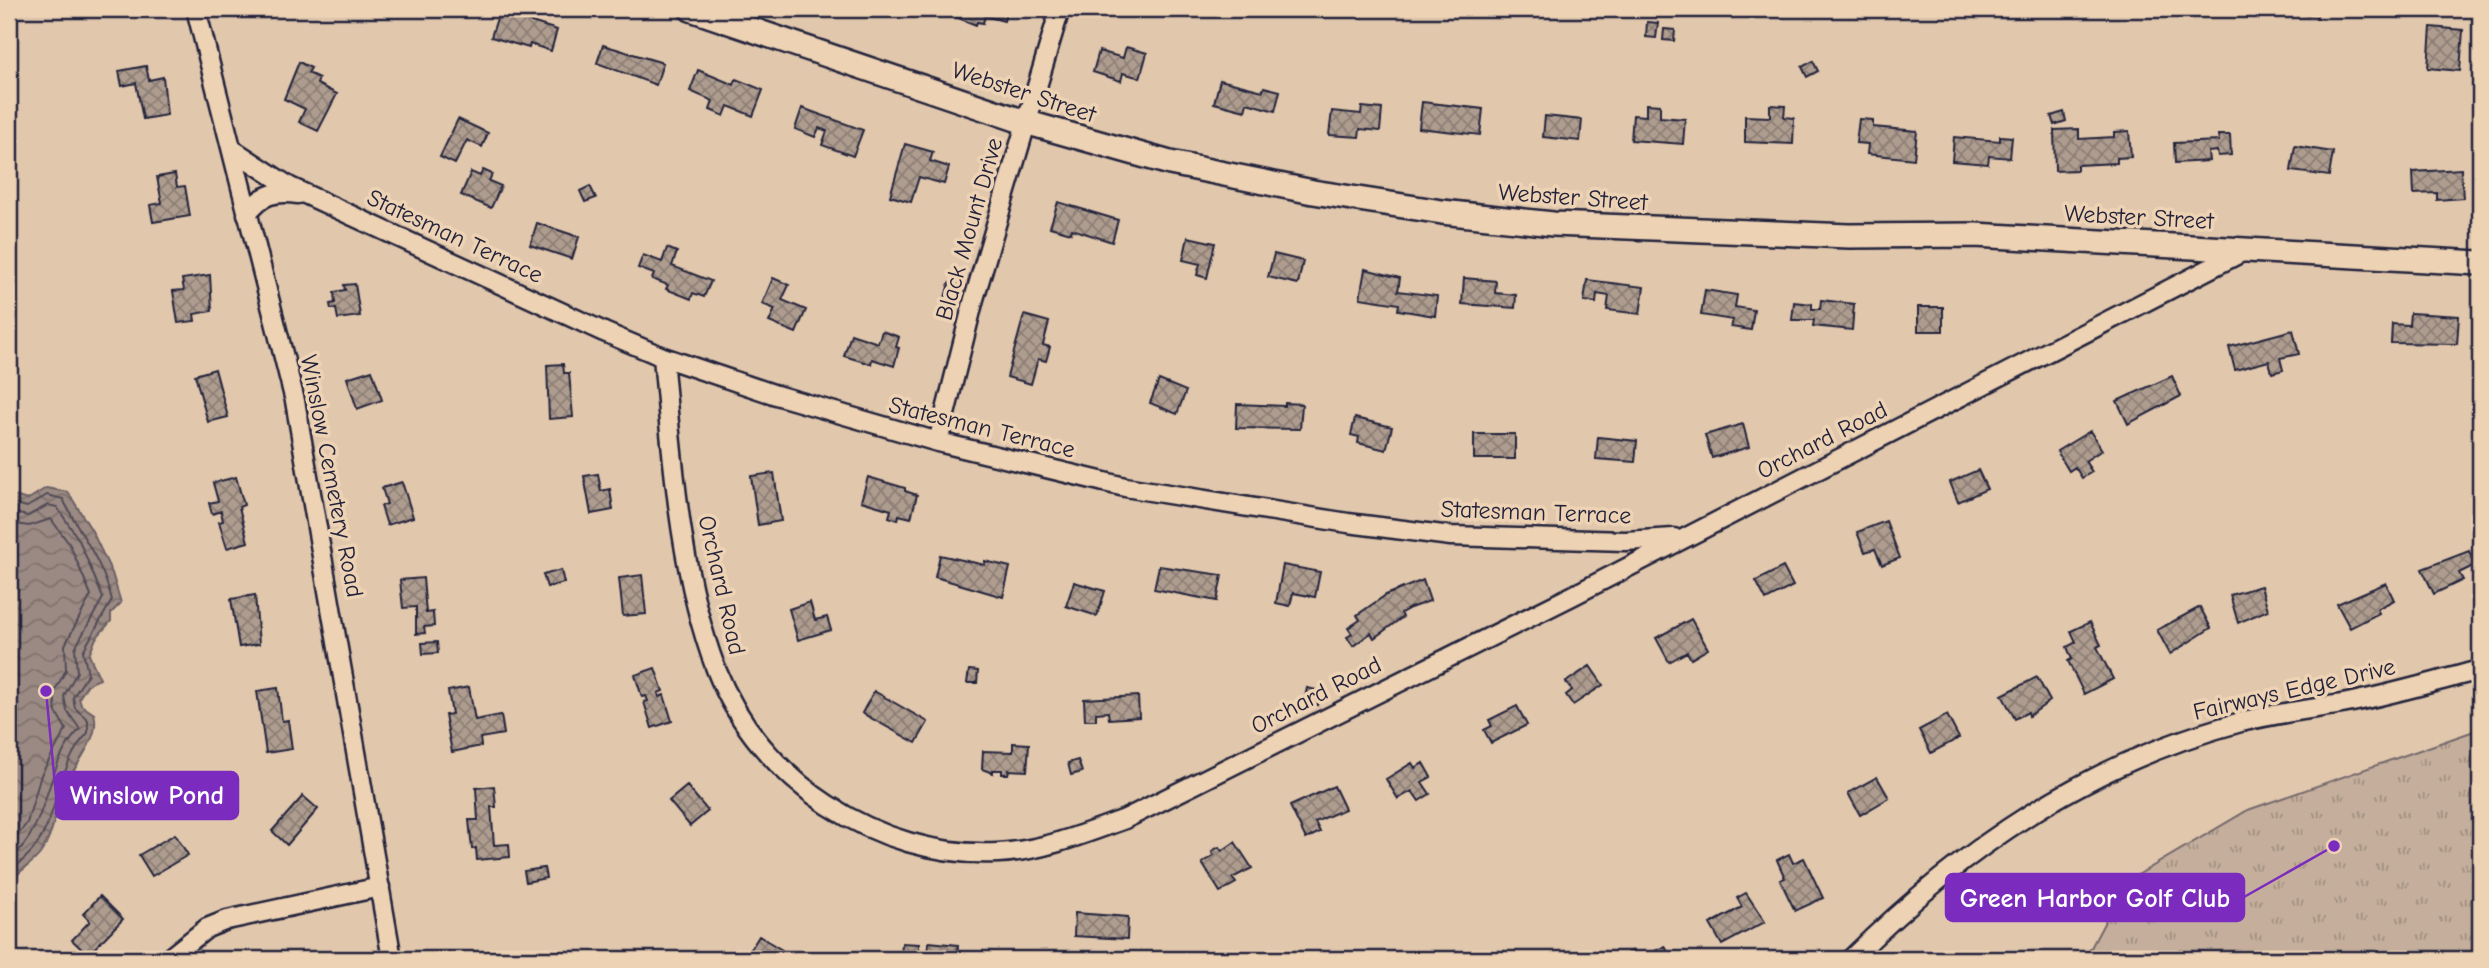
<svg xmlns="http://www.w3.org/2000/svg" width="2489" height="968" font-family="'Comic Neue',sans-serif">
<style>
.grass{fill:url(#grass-tufts);stroke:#74686c;stroke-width:2}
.water{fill:url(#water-waves);stroke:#6b6066;stroke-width:2}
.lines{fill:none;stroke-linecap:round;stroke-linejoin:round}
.shore{stroke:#524c58;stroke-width:2}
.building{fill:url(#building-cross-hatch);stroke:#22223b;stroke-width:2}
.minor-casing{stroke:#22223b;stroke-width:23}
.tertiary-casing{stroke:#22223b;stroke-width:28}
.minor{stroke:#edd2b4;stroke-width:18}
.tertiary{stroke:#edd2b4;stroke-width:23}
.labels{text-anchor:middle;stroke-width:7;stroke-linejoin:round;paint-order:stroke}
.street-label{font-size:24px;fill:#22223b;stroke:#edd2b4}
.leader{fill:none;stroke:#7b2cbf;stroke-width:2.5}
.callout-dot{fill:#7b2cbf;stroke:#edd2b4;stroke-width:2.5}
.callout{fill:#7b2cbf;stroke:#7b2cbf;stroke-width:2.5}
.callout-label{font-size:26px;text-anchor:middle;font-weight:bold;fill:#fff}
</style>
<defs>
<pattern id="grass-tufts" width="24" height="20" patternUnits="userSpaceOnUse" patternTransform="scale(1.75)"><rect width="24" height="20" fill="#c5af9c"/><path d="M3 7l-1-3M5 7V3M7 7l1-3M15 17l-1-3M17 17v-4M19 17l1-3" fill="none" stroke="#a08e80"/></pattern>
<pattern id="water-waves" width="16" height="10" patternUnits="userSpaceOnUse" patternTransform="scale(1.75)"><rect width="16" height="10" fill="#9b8a83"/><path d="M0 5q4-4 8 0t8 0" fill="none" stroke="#7e706c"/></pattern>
<pattern id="building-cross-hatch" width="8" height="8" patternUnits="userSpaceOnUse" patternTransform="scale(1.75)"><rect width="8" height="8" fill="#ae9c8f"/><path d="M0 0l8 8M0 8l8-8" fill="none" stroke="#8d7f76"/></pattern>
</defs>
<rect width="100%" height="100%" fill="#e1c8ad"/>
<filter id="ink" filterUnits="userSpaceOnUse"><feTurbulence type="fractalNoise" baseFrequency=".0143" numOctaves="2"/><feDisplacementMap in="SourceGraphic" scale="14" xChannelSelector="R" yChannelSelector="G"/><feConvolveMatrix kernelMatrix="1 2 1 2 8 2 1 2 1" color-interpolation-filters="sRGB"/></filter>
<g filter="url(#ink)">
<path class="grass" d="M2480,729v230h-395l41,-77 122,-72z"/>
<path class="water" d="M46,488l22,4 24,39 20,42 9,30 -10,10v8l-15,17 -7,17 11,24 -12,5 -9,14 2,7 13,9c7,22 -17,48 -27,68 -11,24 -12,50 -27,72 -9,12 -25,18 -31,31v-391l18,6z"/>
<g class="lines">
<path class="shore" d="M9,502l18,5 20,-12 16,4c18,37 38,59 49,101l-29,51 5,23 -15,23 2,11 13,12v13c-27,28 -28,66 -44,99 -8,18 -21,28 -35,41
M9,512l19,4 20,-11 9,2 22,33 24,58 -28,50 2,24 -13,24 3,15 13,18c-38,39 -27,93 -71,132
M9,523l20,3 22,-7 19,26 21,50 -26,50 1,25 -12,22 2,20 10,17 -25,46 -14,48 -18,24"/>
</g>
<path class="building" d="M946,9h61l-3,12 -19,-5 -2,7 -6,-1 -1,3 -31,-12z
M2305,9h13l-1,8 -13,-2z
M499,12l58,18 -6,21 -21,-7 -1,4 -38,-11z
M1647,22l11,1 -2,15 -10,-1z
M2431,27l32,3 -3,41 -32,-3z
M1664,29l11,1 -1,11 -11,-1z
M603,45l60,18 -7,22 -59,-22z
M1126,47l21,6 -7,25 -17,-5 -2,8 -28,-9 6,-21 24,7z
M1813,61l5,10 -11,6 -5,-10z
M299,62l12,6 -3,5 11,5 -2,6 20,10 -19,37 -19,-9 6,-13 -21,-10z
M146,66l3,14 14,-3 4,38 -24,4 -7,-36 -14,3 -3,-15z
M698,70l36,15 2,-6 27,11 -10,26 -25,-10 -4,10 -14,-6 3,-9 -23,-10z
M1220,80l43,11 1,-4 16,4 -5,20 -28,-8 -2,8 -31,-8z
M1422,102l61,7 -3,26 -61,-7z
M1646,104l14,1v12l25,2 -2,25 -52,-4 2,-25 13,1z
M1770,105l15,1 -1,11 10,1 -1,26 -48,-2v-26l25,1z
M1362,107l20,2 -2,22 -20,-2 -1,8 -30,-2 3,-24 29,3z
M802,108l61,22 -10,26 -31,-11 5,-14 -8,-3 -4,9 -20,-8z
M2064,112l2,9 -12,4 -3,-9z
M1545,116l37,4 -2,21 -37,-4z
M458,119l30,14 -6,14 -15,-7 -12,24 -15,-7z
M1859,119l14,1v7l44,4 -3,28 -47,-5 1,-10 -12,-1z
M2079,129v10l35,-2v-5l15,-1 2,26 -14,1v5l-40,2v5l-22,1 -1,-41z
M2218,135h12l1,20 -13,1 -1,-5 -9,1 1,9 -34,2 -1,-20 45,-2z
M2000,136l12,1 -2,21 -21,-2 -1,8 -36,-3 2,-24 46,4z
M905,144l28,8 -3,9 19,6 -5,17 -25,-7 -8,25 -21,-6z
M2295,146l38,6 -4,24 -38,-5z
M2461,169l2,29 -26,2v-7l-23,1 -1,-22z
M483,170l9,4 -3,7 12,5 -10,22 -30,-13 10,-23 9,4z
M175,174l2,13 8,-1 5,30 -37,6 -3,-17 12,-2 -5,-26z
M590,186l6,12 -11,4 -5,-11z
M1058,202l60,18 -6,22 -40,-13 -1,4 -21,-6z
M537,223l42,14 -7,22 -42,-14z
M1188,237l27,6 -8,35 -10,-3 3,-11 -17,-4z
M667,248l10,4 -5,14 39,15 -7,16 -11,-4 -2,6 -25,-10 2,-4 -16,-6 2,-5 -16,-6 5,-13 19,7z
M1274,254l29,7 -5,23 -30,-7z
M1365,269l35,9 -2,13 39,5 -2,20 -37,-6 1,-6 -39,-6z
M210,275l2,36 -18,3 1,7 -17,2 -5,-32 11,-1 -2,-11z
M773,278l16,7 -7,15 24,10 -10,23 -27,-11 6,-13 -13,-5z
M1464,278l32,3 -1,12 21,2 -1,13 -53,-4z
M1587,280l57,7 -4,27 -33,-4 2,-14 -12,-2 -1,9 -12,-2z
M949,283l9,2 -4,15 -9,-2z
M355,284l5,32 -22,3 -2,-10h-5l-1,-5 5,-1 -1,-11 11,-2 -1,-5z
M1705,290l32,5 -2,12 19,3 -3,20 -20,-3 2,-7 -32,-5z
M1821,300l33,4 -2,26 -39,-4 1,-6h-22l2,-18 18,2v5h8z
M1918,307h25v24h-25z
M2410,313l49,3 -2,28 -66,-1 1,-19 17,1z
M1024,315l25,7 -6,23 7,2 -4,14 -8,-2 -7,25 -24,-7z
M2293,330l6,24 -19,4 3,12 -11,3 -3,-12 -34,9 -6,-23z
M882,331l17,6 -3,10 3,1 -5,18 -22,-7 -1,5 -27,-8 7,-22 27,9z
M563,364l1,9h5l4,44 -24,2 -2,-54z
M215,369l13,48 -20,5 -13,-47z
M372,370l10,30 -25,9 -10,-31z
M2172,376l9,20 -53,28 -11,-23z
M1159,380l27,11 -9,23 -27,-11z
M1285,403l17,1 -2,25 -64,-1 1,-24 48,2z
M1355,418l37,9 -6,23 -28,-7 1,-6 -8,-2z
M1743,424l6,23 -37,11 -7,-23z
M2090,431l12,19 -17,11 7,11 -10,6 -7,-11 -6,4 -12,-20z
M1474,434h41v25h-41z
M1598,437l39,4 -2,21 -39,-3z
M1978,470l9,19 -29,13 -8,-20z
M774,473l7,48 -23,4 -7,-49z
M598,474l3,17 9,-2 3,21 -22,4 -7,-38z
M236,477l8,28 -5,2 9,35 -21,6 -8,-26 4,-1 -2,-10 -9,3 -3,-11 9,-2 -5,-18z
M868,477l37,11v3l12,4 -6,23 -12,-3 -1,5 -9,-3 2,-7 -30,-9z
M402,482l11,35 -26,8 -6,-19 6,-2 -5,-16z
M1886,521l14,37 -18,7 -7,-16 -10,3 -8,-20z
M2469,551l6,14 -16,8 4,7 -29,14 -12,-25z
M940,555l45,10v-4l25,6 -7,30 -68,-20z
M1283,565l37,7 -5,25 -22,-4 -3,13 -14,-3z
M1159,566l63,9 -5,26 -63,-12z
M1783,567l10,19 -27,14 -10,-19z
M561,570l3,13 -17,4 -4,-12z
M642,575l4,39 -23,2 -4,-38z
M423,578l3,35 7,-1 1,14 -10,1 1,6 -9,1v-27l-13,1 -3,-28z
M1423,580l7,21 -20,7 -9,5 2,4 -29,21 -3,-5 -18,13 -6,-9 5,-3 -4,-6 12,-8 -3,-5 29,-20z
M1074,582l31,9 -8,25 -31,-10z
M2386,583l8,17 -17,9 2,4 -29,15 -13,-24z
M2261,586l7,24 -30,13 -8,-28z
M255,595l4,49 -20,3 -8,-48z
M810,602l5,18 12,-3 4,13 -33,10 -9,-31z
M2200,607l11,21 -41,26 -13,-24z
M1691,619l17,30 -17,10 -4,-7 -18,10 -13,-24z
M2090,622l11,23 -4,2 16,32 -29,15 -16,-33 4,-2 -5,-12 9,-5 -5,-11z
M437,642l1,11 -15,1 -1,-11z
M1590,666l13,19 -30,20 -7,-10 6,-5 -6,-8z
M655,668l8,23 -5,2 1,4 5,-2 8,26 -20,7 -8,-26 4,-1 -2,-5 -4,1 -7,-22z
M969,670l9,1 -1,12h-10z
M2037,677l13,24 -21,15 -1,-4 -13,7 -13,-24z
M469,687l6,33 26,-5 3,19 -24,4 1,8 -29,6 -7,-37 7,-1 -4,-23z
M278,688l4,33 6,-1 4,29 -26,4 -9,-62z
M1307,688l14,3 -3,14 -14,-3z
M874,691l54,31 -12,21 -54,-30z
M1138,696l1,21 -30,2 -1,-7 -12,1v7h-11l-1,-21z
M1517,706l10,19 -36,18 -7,-13 8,-4 -3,-6z
M1947,715l12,23 -28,15 -12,-23z
M1013,743l16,1 -2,27 -18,-1 -1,4h-6v-4h-9v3l-11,-4 1,-18 30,1z
M1078,760l4,12 -11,3 -3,-12z
M1412,763l3,5 8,-5 8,14 -9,5 8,12 -11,7 -7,-10 -14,8 -12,-20z
M1877,777l12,21 -29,17 -12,-22z
M494,786l2,21h-5l3,38 15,-1 1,13 -33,3 -1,-12 -4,1 -3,-29h9l-2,-32z
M687,786l21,25 -18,15 -21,-25z
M1334,786l11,23 -30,13 5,10 -14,7 -16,-33z
M303,796l15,13 -31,36 -15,-14z
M175,834l13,21 -36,21 -13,-21z
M1235,842l17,26 -20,10 4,5 -16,9 -18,-29 12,-8 -2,-4 7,-4 3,4z
M1789,854l4,9 11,-5 19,40 -28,13 -15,-31 5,-2 -8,-18z
M544,868l2,10 -20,4 -2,-11z
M1746,893l19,29 -43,23 -12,-21 32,-17 -5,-9z
M100,896l23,23 -35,36 -16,-15 18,-19 -7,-7z
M1075,913l53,4 -1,22 -53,-3z
M759,936l33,20 -2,3 -44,-2z
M929,942l29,3 -1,14h-56l1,-16 17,1v6l9,1z
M1665,946l6,13h-32z
M1632,951l4,8h-18v-1z"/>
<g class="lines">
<g class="minor-casing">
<path id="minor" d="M196,9l99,392 97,558
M232,149l58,38 314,145 59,25 113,38 162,47 187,45 223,36 103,13 174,5 49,-3
M247,214c14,-20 28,-23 51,-20
M663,357c9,98 17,219 53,312 43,111 161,190 282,184 43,-2 86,-19 127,-34l447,-223 674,-346
M938,442l36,-143 86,-290
M168,959l39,-31 20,-8 153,-33
M1851,959c112,-111 236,-196 390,-237 32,-8 63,-12 95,-17 48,-8 96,-23 144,-35"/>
</g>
<g class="tertiary-casing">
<path id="tertiary" d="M691,9l334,113 145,41 143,29 129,20 111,12 296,12 126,-1 505,28"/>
</g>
<use href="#minor" class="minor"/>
<use href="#tertiary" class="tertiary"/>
</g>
</g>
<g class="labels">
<g class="street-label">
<text transform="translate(1024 92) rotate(18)" y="8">Webster Street</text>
<text transform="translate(1573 197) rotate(4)" y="8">Webster Street</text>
<text transform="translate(2139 217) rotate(3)" y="8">Webster Street</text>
<text transform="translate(969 229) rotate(-74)" y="8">Black Mount Drive</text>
<text transform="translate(455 236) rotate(25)" y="8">Statesman Terrace</text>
<text transform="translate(982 427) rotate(14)" y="8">Statesman Terrace</text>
<text transform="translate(1822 440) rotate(-27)" y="8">Orchard Road</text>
<text transform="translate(332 476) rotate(79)" y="8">Winslow Cemetery Road</text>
<text transform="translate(1536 512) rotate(2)" y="8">Statesman Terrace</text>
<text transform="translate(722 585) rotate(77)" y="8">Orchard Road</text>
<text transform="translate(2294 689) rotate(-13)" y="8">Fairways Edge Drive</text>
<text transform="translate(1316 695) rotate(-27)" y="8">Orchard Road</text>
</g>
</g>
<path class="leader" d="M46 691L56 795M2334 846L2244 897"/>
<g class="callout-dot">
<circle cx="46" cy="691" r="7"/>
<circle cx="2334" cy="846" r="7"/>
</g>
<g class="callout">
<rect x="56" y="772" width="182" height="47" rx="7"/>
<rect x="1946" y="874" width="298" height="47" rx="7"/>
</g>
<g class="callout-label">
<text x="147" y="804">Winslow Pond</text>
<text x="2095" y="907">Green Harbor Golf Club</text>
</g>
<rect width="2489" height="968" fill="none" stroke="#edd2b4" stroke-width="35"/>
<rect x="18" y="18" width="2454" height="933" fill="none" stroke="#22223b" stroke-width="2.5" filter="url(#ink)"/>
</svg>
